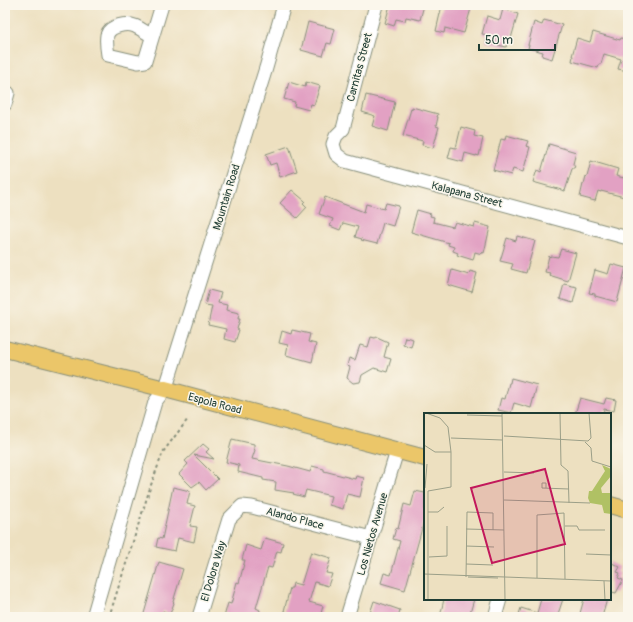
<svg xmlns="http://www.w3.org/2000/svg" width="633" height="622" font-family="Pangolin,sans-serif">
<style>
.building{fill:#e2a1c3}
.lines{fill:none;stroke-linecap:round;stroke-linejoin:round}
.minor-casing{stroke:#868e7a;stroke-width:15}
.major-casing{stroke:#868e7a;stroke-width:18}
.path{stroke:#868e7a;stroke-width:2;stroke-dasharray:3 3;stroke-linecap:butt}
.minor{stroke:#fff;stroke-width:13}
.major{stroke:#ebc669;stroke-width:16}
.labels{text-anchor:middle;stroke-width:3;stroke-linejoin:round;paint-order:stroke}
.street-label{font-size:11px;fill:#1f3d34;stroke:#fbf7ec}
.inset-road{fill:none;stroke:#9b9f88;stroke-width:1}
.view{fill:#c2185b;fill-opacity:0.15;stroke:#c2185b;stroke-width:2}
.inset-edge{fill:none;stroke:#1f3d34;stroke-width:2}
</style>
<rect width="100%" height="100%" fill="#fbf7ec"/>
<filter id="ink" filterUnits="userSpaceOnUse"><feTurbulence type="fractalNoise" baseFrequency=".025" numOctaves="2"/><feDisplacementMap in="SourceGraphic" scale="8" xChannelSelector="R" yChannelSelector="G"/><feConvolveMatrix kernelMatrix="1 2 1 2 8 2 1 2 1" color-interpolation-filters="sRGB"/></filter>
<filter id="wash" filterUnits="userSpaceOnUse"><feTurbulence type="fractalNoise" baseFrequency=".012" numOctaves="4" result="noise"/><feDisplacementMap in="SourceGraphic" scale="16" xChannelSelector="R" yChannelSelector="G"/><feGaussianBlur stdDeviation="0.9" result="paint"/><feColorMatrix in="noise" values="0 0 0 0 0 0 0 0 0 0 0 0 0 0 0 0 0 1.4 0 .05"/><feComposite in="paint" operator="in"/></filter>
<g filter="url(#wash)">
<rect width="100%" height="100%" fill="#ede0c0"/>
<g id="blocks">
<path class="building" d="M390,5h34l-4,15 -14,-3 -1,4 -9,-2 -2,7 -9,-3z
M442,5h30l-8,28 -19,-5 -1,5 -8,-2z
M503,9l15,5 -8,28 -2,-1 -2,6 -20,-5 2,-7 -6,-1 5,-18 13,4z
M544,20l18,5 -10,34 -10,-3 1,-4 -15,-4 1,-3h-1l6,-23 8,3z
M308,22l27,7 -4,15 -4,-1 -4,13 -22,-6z
M593,32l27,8 1,-2 7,2v31l-10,-2 3,-10 -17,-5 -3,10h-2l-1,4 -26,-7 1,-5h-1l5,-18 13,4z
M289,82l16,5 1,-5 14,4 -6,19 -3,-1 -2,6 -15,-4 1,-4 -11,-3z
M366,95l29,7 -7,29 -16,-5 3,-10 -13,-4z
M412,107l26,7 -1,3h1l-2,9 3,1 -6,21 -11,-3 1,-4 -20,-5 8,-27 1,1z
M461,127l14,4 -1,5 9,2 -4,18 -3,-1v1l-11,-3 -2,9 -15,-4 3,-11 5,1z
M506,135l22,6 -2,5 4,1 -7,25 -10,-3 -2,6 -18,-5 8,-31 4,1z
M549,144l27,8 -3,12 2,3 -3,2 -7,22 -32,-9 4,-12 4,2z
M289,146l8,25 -17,6 -4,-14 -6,2 -4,-11z
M591,161l27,8 -2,7 12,3v19l-27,-7v1l-3,-1 -3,10 -15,-4 3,-13h1l2,-8 1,1z
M292,190l13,11 -2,2 4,4 -10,11 -17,-15z
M325,197l39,15 2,-8 18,5 2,-6 13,3 -6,20 -10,-3 -6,21 -16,-4 1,-1 -7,-2 3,-10 -15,-4 -3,7 -10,-4 3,-7 -14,-5z
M417,210l14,4 -1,2 4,1 -1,5 20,5 2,-5 19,5 1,-4 15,4 -6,26 -2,-1v2l-7,-2 -2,8 -16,-5 1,-2 -5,-2 1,-4 -6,-2 1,-2 -38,-11z
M517,236l18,5 -9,32 -15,-4 2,-5 -13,-3 7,-23 9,3z
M561,249l15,4 -8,28 -19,-6 1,-2 -5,-1 4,-16 1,1 1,-1 7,1z
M611,264l15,4 -9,34 -22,-6v-2l-6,-1 6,-23 13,4z
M452,270l17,5 1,-4 7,2 -5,19 -24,-7z
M564,284l13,3 -4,16 -13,-4z
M209,290l12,3 -3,10 9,2 -1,5 13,3 -1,6h2l-3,10 2,1 -4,12 -11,-3 2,-10 -18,-4 4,-19 -7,-1z
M292,330l18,4 -2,8 8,2 -4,18 -26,-7 2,-10 -9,-2 3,-12 9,3z
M371,337l4,1 2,-1 11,5 -4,15 7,2 -4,13 -13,-4 -12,7 -2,7 -7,1 -6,-5 3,-11 -3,-1 2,-8 6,2 5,-15 8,2z
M405,337l8,2 -2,8 -8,-3z
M511,378l26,7 -6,23 -17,-5 -3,10 -13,-3 3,-12 4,1 4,-16h1z
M580,398l24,6 2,-6 10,2 -2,11 -10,-2 -1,5h-28z
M232,439l22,5v5l1,1 -3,9 36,7 22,6 2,-6 12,3v2l31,8 1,-3 8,2 -4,19 -13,-3 -4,15 -14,-4 2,-9 -25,-6 -2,7 -11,-3 1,-1 -19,-3 1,-8 -13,-2v-2l-25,-6 1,-7 -13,-3z
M203,444l6,5 -3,3 8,7 -20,-4 24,24 -12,11 -7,-8 -7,5 -13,-13 9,-10 -3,-3z
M173,487l17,4 -3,13 8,2 -5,20 7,1 -3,15 -16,-4 -3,13 -19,-4 2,-9 4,1z
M415,491l10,2v28h-1l-19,69 -24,-7 3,-10 7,2 9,-34 -7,-2 3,-11 2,1 6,-25 7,2z
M265,538l18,5 -2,9 -4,-1 -5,17 -4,-1 -12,41 4,2 -2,7h-34l4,-14 3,1 6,-22 2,1 6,-23h-3l4,-15 15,5z
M311,552l20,6 -5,15 6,1 -4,12 -13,-4 -6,20 14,4 -3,11h-26l-7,-2 1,-2 -4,-2 6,-23h2l1,-5 8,2z
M159,562l24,7 -10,33 1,1 -4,11 -7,-3 -1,6h-19z
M610,562l10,5 -3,5 3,1 -2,5 5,2 -7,13 -4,-1 -2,4z
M444,599h30l-5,18h-29z
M541,599h22l-6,18h-39l3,-9 16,5z
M584,599h23l-5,18h-23z
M374,601l26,9 -2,7h-23l1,-2 -6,-2z"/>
</g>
</g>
<g filter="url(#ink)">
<use href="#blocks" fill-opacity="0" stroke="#868e7a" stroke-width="1"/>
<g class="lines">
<g class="minor-casing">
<path id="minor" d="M376,5l-33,124 -7,7 -3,8 3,10 9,7 283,77
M152,36c-5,-3 -11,-7 -17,-10 -8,-3 -25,-1 -28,9 -1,6 0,14 1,20l30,7 7,-1 17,-56
M5,104l3,-11
M93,617l62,-215 10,-13 3,-8 98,-313 18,-63
M199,617l30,-98 13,-13 10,1 119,31
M347,617l50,-166
M495,617l5,-18"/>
</g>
<g class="major-casing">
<path id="major" d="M5,349l160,40 260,69
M610,505l18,5"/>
</g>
<path class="path" d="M109,617l42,-132 12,-33 25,-33"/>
<use href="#minor" class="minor"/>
<use href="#major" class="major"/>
</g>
</g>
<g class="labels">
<g class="street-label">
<text transform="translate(359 67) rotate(-75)" y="4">Carnitas Street</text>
<text transform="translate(467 194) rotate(15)" y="4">Kalapana Street</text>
<text transform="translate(226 197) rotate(-73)" y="4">Mountain Road</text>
<text transform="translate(215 403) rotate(15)" y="4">Espola Road</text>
<text transform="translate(295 518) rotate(15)" y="4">Alando Place</text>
<text transform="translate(372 534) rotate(-74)" y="4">Los Nietos Avenue</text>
<text transform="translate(213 571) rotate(-73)" y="4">El Dolora Way</text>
</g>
</g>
<g transform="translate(424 413)">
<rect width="187" height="187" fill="#ede0c0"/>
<path d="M178,52l9,4v7l-10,12 1,5h9v21l-7,-1 -2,-8 -12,-2 -2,-5 1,-7h3l13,-20z" fill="#b0c164"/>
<path class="inset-road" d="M2,0l14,5 8,9 3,25v35l-23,4v109M78,0l3,187M136,0l1,52 7,6 1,32M43,2l35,1M80,23l84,5 3,-3 -2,-25M27,25l51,2M161,29l6,6 1,13 19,6M0,32l11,7h16M80,59l30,1M1,75l2,-24M122,75v-5h-4v5l27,1M80,87l86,3M4,99h10l6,-5M141,113h12l2,4h26M42,116l38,1M42,133l28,1M162,141l25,1M5,144l18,-1v-30M42,151l27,1M0,161l81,3M42,164l1,-65 26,1v17M44,164l30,1M81,164l106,4M113,165v-63l27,-2 1,66M180,168l1,19"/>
<path class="view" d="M121,56l20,75 -73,19 -21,-75z"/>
<rect width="187" height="187" class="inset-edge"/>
</g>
<rect width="633" height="622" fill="none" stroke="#fbf7ec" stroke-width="20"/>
<path d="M479 44v6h76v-6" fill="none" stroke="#1f3d34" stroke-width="2"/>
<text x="485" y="44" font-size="12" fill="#1f3d34" stroke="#fbf7ec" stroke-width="3" paint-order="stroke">50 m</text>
</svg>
